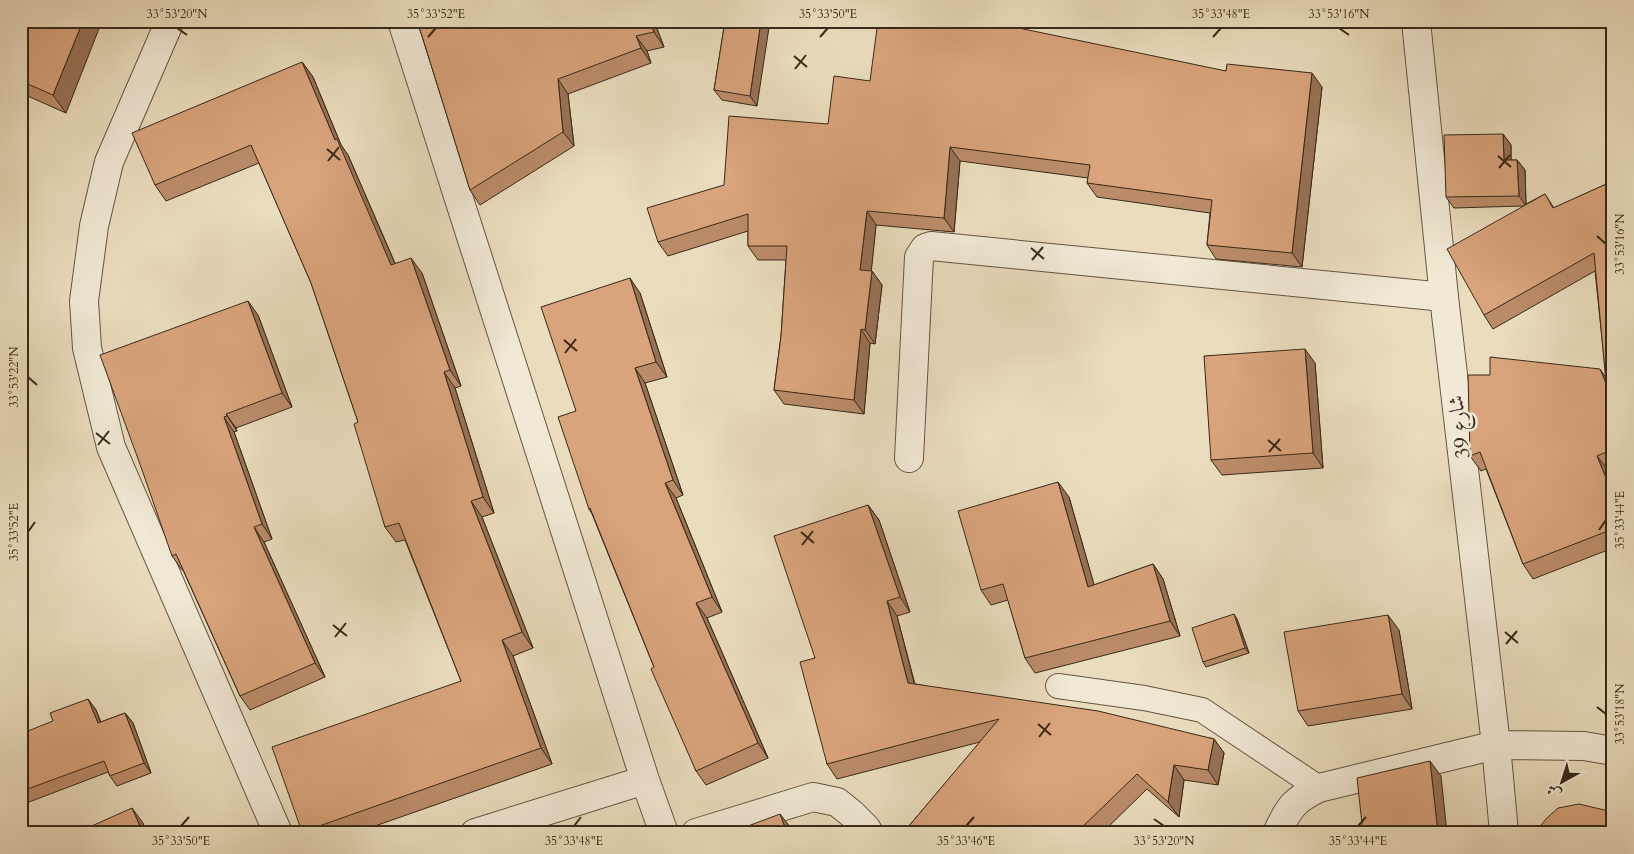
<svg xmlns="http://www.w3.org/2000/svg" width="1634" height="854" font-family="Cardo,Amiri,serif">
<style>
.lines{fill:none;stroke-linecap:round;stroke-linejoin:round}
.service-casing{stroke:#645642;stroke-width:26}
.minor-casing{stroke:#645642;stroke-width:30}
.tertiary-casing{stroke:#645642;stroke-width:30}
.service{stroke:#f1e9d5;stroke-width:24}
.minor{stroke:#f1e9d5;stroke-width:28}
.tertiary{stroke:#f1e9d5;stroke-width:28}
.wall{fill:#bb8c6a;stroke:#372918}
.shaded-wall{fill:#987256;stroke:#372918}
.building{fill:#d9a37b;stroke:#372918}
.ticks{fill:none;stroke:#372918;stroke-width:2}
.labels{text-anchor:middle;stroke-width:5;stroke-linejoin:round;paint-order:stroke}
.street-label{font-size:21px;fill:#372918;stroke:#f1e9d5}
.neatline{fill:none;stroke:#372918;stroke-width:2}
.ticks-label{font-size:12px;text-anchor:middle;fill:#372918}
</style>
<rect width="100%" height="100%" fill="#eaddbe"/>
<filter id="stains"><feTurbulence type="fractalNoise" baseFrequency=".004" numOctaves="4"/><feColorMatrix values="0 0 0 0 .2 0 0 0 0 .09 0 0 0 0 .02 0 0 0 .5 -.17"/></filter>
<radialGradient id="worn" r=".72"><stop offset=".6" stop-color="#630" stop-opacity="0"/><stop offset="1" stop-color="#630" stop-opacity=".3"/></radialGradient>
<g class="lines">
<g class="service-casing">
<path id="service" d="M1058,686l86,12 58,12 117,78"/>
</g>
<g class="minor-casing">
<path id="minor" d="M170,21l-61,141 -15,64 -10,75 3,47 24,99 167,386
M402,21l243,759 19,53
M909,458l10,-201 6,-9 6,-2 513,51
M475,833l170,-53
M696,833l117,-36 24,5 15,12 14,14 3,5
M1277,833c12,-26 17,-33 42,-45l177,-43"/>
</g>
<g class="tertiary-casing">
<path id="tertiary" d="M1416,21l28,276 52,448 8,88
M1496,745l88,1 29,5"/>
</g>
<use href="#service" class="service"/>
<use href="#minor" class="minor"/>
<use href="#tertiary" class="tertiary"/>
</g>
<path class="wall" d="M21,21l45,92 -45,-20z
M417,21h237l10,26 -17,4 4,12 -83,31 6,52 -94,59 -10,-15 -47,-151z
M725,21l32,85 -35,-6 -8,-10z
M302,62l11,15 28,68 7,10 47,108 27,10 39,113 -6,2 39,125 -12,4 51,131 -20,8 39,108 -197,69h-52l-1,-1 159,-151 -56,-141 -9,2 -11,-15 -27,-105 -47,-139 -52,-120 -93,38 -11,-16z
M1226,71l96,16 -20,180 -86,-8 -9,-14 3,-32 -113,-16 -10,-14 1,-5 -128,-17 -6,71 -78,-7 -5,46h1l10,14 -7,59 -5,-1 -6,71 -80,-10 -10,-14 7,-54 5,-76h-28l-10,-14v-15l-80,25 -10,-14 66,-57 104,-61 42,-43z
M1503,134l8,11v15h6l8,10 1,34 19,-10 9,14 59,-27v287l-5,2 5,13v65l-80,31 -10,-15 -37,-95 -5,2 -11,-15 136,-79 -11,-106 -102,58 -9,-14 39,-109 -69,2 -8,-11z
M640,293l27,84 -22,6 38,112 -7,3 46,114 -15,6 61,140 -62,27 -10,-14 -104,-257 -3,-5 -13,-98z
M258,315l34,92 -56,21 1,3 -3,1 38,107 -8,3 61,135 -75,33 -10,-14 -57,-126h-1l-10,-14z
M1315,363l8,105 -101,7 -11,-15z
M1069,497l25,88 59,-21 10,15 17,57 -145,37 -10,-15 -17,-58 -17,5 -10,-15z
M868,505l11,15 31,92 -13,4 18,68 299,55 10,14 -6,32 -34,-5 -5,37 -32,-28 -45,44h-199l77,-91 -143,37 -10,-15 -12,-106z
M1237,619l12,34 -43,14 -3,-5z
M1399,630l13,79 -104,17 -10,-15z
M88,699l8,11 5,12 24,-9 8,10 18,50 -34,13 -7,-10 -2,-4 -79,30 -7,-11 31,-70z"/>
<path class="shaded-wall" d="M83,21h19l-36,92 -13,-18z
M649,21h5l10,26 -10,-15z
M761,21h9l-13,85 -7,-10z
M636,36l11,15 4,12 -10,-15z
M302,62l11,15 28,68 7,10 54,125 -11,-15 -56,-125z
M1312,73l10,14 -20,180 -10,-14z
M558,79l10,15 6,52 -11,-14z
M1503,134l8,11v25l-7,-10z
M950,147l10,14 -6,71 -10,-14z
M1517,160l8,10 1,36 -7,-10z
M867,211l9,14 -6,59 -10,-14z
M411,258l11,15 39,113 -11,-16z
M872,271l10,14 -7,59 -10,-14z
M630,278l10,15 27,84 -11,-15z
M248,301l10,14 34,92 -10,-14z
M861,329l9,14 -6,71 -10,-14z
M1305,349l10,14 8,105 -10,-15z
M635,368l10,15 38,112 -10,-15z
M1600,369l9,13h-3l7,9v9z
M444,372l11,16 39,125 -11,-16z
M226,414l10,14 1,3 -10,-15z
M224,417l10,15 38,107 -10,-15z
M1597,456l11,14 5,13v12z
M1058,482l11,15 30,105 -11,-15z
M665,483l11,15 46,114 -10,-15z
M471,501l11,16 51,131 -11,-16z
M868,505l11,15 31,92 -10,-15z
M254,527l10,15 61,135 -10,-14z
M1153,564l10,15 17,57 -10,-15z
M887,601l10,15 21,82 -10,-15z
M696,603l11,15 61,140 -10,-15z
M1234,614l3,5 12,34 -4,-5z
M1388,615l11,15 13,79 -10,-15z
M502,640l11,16 39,108 -11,-16z
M88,699l8,11 9,24 -7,-11z
M125,713l8,10 18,50 -7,-10z
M1214,739l10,14 -6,32 -10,-15z
M1430,761l11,15 6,57h-9z
M1174,765l10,15 -5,37 -11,-15z
M132,808l11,15 4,10h-4z
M780,814l11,14 1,5h-5z"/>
<path class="building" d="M21,21h62l-30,74 -32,-14z
M417,21h232l5,11 -18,4 5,12 -83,31 5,53 -93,58 -47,-151z
M725,21h36l-11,75 -36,-6z
M878,21h107l241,50 1,-7 85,9 -20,180 -85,-8 5,-45 -125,-17 3,-18 -140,-18 -6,71 -77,-7 -7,59 12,1 -7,59 -4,-1 -7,71 -80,-10 7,-54 6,-90h-39v-32l-90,28 -11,-34 77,-23 5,-69 99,8 6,-48 36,5z
M302,62l33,78 2,-1 54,126 20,-7 39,112 -6,2 39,125 -12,4 51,131 -20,8 39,108 -239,84 -30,-85 189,-66 -62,-158 -14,4 -31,-103 4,-2 -47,-139 -60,-138 -96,40 -23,-52z
M1503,134l1,26h13l2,36 -73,1 -2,-62z
M1613,181v200l-7,1 -12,-129 -110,62 -37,-66 98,-55 8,14z
M630,278l26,84 -21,6 38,112 -8,3 47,114 -16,6 62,140 -62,28 -45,-102 3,-2 -64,-159 -1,1 -31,-92 18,-6 -35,-104z
M248,301l34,92 -56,21 1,2 -3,1 38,107 -8,3 61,136 -75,33 -64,-142 -4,2 -31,-89 -41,-112z
M1305,349l8,104 -102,7 -7,-104z
M1490,357l110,12 13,31v49l-16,7 16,39v34l-90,35 -43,-112 -10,4 -2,-81h22z
M1058,482l30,105 65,-23 17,57 -145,37 -22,-74 -22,6 -23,-79z
M868,505l32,92 -13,4 21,82 190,28 116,28 -6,31 -34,-5 -6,37 -31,-28 -61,59h-173l96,-114 -172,45 -27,-102 15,-4 -41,-122z
M1234,614l11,34 -42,14 -11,-34z
M1388,615l14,79 -104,17 -14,-79z
M88,699l10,24 27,-10 19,50 -34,13 -6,-15 -82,30 -1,-1v-50l5,-2 -3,-5 30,-12 -3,-8z
M1430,761l8,72h-75l-6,-55z
M1579,804l34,8v21h-78l11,-14 12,-11z
M132,808l11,25h-67z
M780,814l7,19h-55v-1z"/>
<path class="ticks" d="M177,28l10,7M1339,28l10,7M428,37l8,-9M820,37l8,-9M1213,37l8,-9M794,56l13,11M795,69l11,-14M327,149l13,11M1498,156l13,11M328,161l11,-14M1499,168l11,-13M1597,236l9,8M1031,248l13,11M1032,260l11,-13M564,340l13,11M565,353l11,-14M28,377l9,8M96,433l14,11M1268,440l13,11M98,445l11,-14M1269,452l11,-13M1599,530l7,-10M28,532l7,-10M801,532l13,11M802,545l11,-14M333,625l14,11M1505,632l13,11M335,637l11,-14M1506,644l11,-13M1597,707l9,7M1038,724l13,11M1039,737l11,-14M1154,819l10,7M181,826l8,-9M574,826l7,-9M966,826l8,-9M1358,826l8,-9"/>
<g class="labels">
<g class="street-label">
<text transform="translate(1459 427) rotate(-97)" y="7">شارع 39</text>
</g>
</g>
<rect width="1634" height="854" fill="none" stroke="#eaddbe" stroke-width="55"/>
<g transform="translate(1562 782) rotate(219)" stroke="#f1e9d5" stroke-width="4" paint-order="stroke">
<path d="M0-4L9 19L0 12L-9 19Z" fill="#372918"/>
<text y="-8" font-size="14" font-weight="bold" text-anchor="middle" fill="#372918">ش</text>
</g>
<rect x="28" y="28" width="1578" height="798" class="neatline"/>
<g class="ticks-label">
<text x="177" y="18">33°53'20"N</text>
<text x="436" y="18">35°33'52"E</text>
<text x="828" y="18">35°33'50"E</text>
<text x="1221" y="18">35°33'48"E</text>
<text x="1339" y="18">33°53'16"N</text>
<text transform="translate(1620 244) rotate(-90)" y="4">33°53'16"N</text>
<text transform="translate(14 377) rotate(-90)" y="4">33°53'22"N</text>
<text transform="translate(1620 520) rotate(-90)" y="4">35°33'44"E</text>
<text transform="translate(14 532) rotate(-90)" y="4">35°33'52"E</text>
<text transform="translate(1620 714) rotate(-90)" y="4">33°53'18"N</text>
<text x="181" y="845">35°33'50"E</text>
<text x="574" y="845">35°33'48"E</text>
<text x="966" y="845">35°33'46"E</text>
<text x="1164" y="845">33°53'20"N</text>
<text x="1358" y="845">35°33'44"E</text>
</g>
<rect width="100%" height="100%" filter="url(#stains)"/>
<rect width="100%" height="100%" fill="url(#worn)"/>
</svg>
